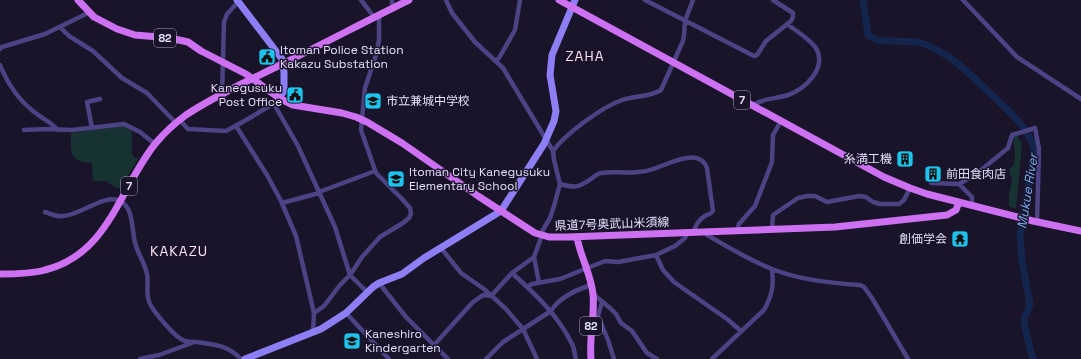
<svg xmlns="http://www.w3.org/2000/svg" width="1081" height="359" font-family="'Space Grotesk','Noto Sans JP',sans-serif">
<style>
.green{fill:#173233}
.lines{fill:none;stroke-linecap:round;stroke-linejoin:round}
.river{stroke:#14254d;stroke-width:7}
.street{stroke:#4c4384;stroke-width:4.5}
.secondary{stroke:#8d7ff3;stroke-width:7}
.primary{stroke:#ce70f2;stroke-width:7}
.labels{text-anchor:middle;stroke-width:3;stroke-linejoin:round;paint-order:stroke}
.shield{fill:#19142a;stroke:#a8a2bd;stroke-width:1}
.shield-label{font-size:11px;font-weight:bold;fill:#e5dffc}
.poi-label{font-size:12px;fill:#e5dffc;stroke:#19142a;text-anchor:start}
.street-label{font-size:12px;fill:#e5dffc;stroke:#19142a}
.water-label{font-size:13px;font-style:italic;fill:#77aef3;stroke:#19142a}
.quarter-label{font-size:14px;letter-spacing:1px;fill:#fce1f0;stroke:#19142a}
</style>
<rect width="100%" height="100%" fill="#19142a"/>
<path class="green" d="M123,126l9,5v24l6,4 -17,28 -5,1 -10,-7h-13l-1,-18c-22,-1 -22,-11 -21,-30z
M1017,134l5,11 -6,64 -7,-3v-11l3,-17 -3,-8 5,-5 1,-11 -2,-17z"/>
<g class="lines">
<path class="river" d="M863,0l5,35c13,11 38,3 53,8 10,3 19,8 28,14 16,11 29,25 43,38 15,15 39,34 42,55l-14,86 2,25 8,43 -6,16 1,9 8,30"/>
<path class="street" d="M361,0l13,17
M446,0l6,13 23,29 28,26 50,83 1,9 6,24 -6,22 -4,12 -10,17
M645,0l109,56 3,-1 9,-14 25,-20 2,-4v-4l-20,-13
M963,0l54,57 64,42
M392,8v-8
M60,27l9,9 24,15 29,27 25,15 29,30
M0,49l2,-2 43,-13 43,-21
M495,61l4,-3 16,-28 5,-30
M0,65c7,17 19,35 33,46 8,7 17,10 25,19
M222,94l2,-72 3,-8 11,-12
M274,104l24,42 37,81 15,48 17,17
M753,105c10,-7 23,-6 35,-10 17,-6 38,-26 29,-45 -4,-9 -22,-20 -30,-26
M180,120l8,9 38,2 22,-12 28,-17
M236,126l31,49 14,26 15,35 18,77 -1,19
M92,128l-5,-26 13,-3
M24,130l24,-1 24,1 52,-6 16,8 15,12
M553,151c12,-17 49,-44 69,-51 12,-4 28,-3 39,-10l22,-49 1,-6 1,-14 8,-21
M931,183l28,1 13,13v8
M560,184c14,4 18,4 31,-5 2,-2 5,-4 7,-5 8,-4 29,0 40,-2 5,0 10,-1 15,-3 14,-4 46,-23 54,-1l6,43c-3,4 -5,3 -8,5 -6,3 -10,10 -11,16
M959,184l16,-9 33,-27 4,-13 23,-7 4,21 -2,73
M319,192l56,-21
M282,203l37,-10
M45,212c6,2 11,5 18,4 17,0 41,-23 57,-15 15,7 11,32 16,45 3,10 8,15 11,28 2,9 -2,20 3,30 5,9 25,34 35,37 4,1 8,1 12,1 19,3 30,3 44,17
M772,229l1,-14 25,-17 9,-2h8l12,6 32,-6 7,1 7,5 7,2h19l5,-4 6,-12
M737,230l2,-6 16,-18 17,-44 1,-27 8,-14
M707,232v3c21,12 42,25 65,34 28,11 58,14 88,16l4,2 8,11 36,61
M441,248l20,25 23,16 22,20 17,20 14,30
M656,255l7,15 11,12 53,37 14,12
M512,273c23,21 46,42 60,71 3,5 2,10 4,15
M379,283l27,34 42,42
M539,283l-5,-26 8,-22
M527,287l5,-3 28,-5 45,-18 13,1 38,-7 19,-9 10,-8 3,-6
M593,294l17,14 6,6 5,9 11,8 15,22 10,6
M491,296l21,-23 22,-16
M602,302l-4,14 10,24 6,19
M314,313l10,-7 16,-21 10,-10 12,-18 18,-20 23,-14 6,-5 2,-4 -1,-6 -8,-9 -26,-26 -15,-43 4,-42 11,-33 3,-15v-25
M346,313l43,46
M434,345l38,-42 11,-8 8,1
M140,359l19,-4 33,-12
M486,359l17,-17 48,-31c8,-14 25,-21 40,-26
M712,359l52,-49c8,-14 10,-25 8,-40"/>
<path class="secondary" d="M237,0l45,59 2,13v19l-5,7
M245,359l76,-30 25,-16 27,-26 6,-4 23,-9 22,-16 77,-47 43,-67 10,-23 2,-10 -6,-36 2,-20 23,-55"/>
<path class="primary" d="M78,0l16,17 23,12 18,6 35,3 18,4 13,9 45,23 33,24 14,7 49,8 14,4 11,5 35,21 76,53 57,37 14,4h19l267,-10 112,-12 9,-5 3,-8
M559,0l325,177 26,11 17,6 106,27 48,10
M577,237c3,19 14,37 16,57 2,22 -4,43 -2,65
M0,274c15,0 31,0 45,-4 64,-16 74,-81 110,-126 9,-11 20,-21 31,-29 30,-20 64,-35 96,-51 43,-21 84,-43 127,-64"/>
</g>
<defs>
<g id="civic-square" transform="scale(0.9)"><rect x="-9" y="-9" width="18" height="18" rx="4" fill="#1dc3eb" stroke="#19142a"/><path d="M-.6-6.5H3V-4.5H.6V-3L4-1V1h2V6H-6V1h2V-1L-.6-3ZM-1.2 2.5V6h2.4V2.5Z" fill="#111"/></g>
<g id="school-square" transform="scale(0.9)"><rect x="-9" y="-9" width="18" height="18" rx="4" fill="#1dc3eb" stroke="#19142a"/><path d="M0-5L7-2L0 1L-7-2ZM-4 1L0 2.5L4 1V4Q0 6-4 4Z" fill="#111"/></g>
<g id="building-square" transform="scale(0.9)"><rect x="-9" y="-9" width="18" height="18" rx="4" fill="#1dc3eb" stroke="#19142a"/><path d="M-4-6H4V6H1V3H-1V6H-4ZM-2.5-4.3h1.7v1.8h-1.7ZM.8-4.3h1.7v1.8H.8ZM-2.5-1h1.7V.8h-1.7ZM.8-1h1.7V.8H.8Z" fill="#111"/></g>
<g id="temple-square" transform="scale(0.9)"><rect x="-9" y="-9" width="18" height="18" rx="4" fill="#1dc3eb" stroke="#19142a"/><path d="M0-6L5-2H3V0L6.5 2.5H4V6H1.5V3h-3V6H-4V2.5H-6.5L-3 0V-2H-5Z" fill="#111"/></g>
</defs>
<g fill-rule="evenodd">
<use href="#civic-square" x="267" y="57"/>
<use href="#civic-square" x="295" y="95"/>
<use href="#school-square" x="373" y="101"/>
<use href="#building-square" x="905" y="159"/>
<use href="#building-square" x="933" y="174"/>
<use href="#school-square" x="396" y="179"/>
<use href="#temple-square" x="960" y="239"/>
<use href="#school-square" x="352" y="341"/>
</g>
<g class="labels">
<g class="shield">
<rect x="154" y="29" width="22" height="18" rx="3"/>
<rect x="734" y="91" width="16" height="18" rx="3"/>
<rect x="121" y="177" width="16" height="18" rx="3"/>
<rect x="580" y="317" width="22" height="18" rx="3"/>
</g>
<g class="shield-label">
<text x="165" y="42">82</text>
<text x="742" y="104">7</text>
<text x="129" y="190">7</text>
<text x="591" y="330">82</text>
</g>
<g class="poi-label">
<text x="280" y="54">Itoman Police Station<tspan x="280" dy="14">Kakazu Substation</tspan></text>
<text x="282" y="92" text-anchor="end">Kanegusuku<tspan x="282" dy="14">Post Office</tspan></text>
<text x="386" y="105">市立兼城中学校</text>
<text x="892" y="163" text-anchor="end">糸満工機</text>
<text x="409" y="176">Itoman City Kanegusuku<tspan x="409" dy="14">Elementary School</tspan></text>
<text x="946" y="178">前田食肉店</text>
<text x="947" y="243" text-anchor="end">創価学会</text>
<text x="365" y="338">Kaneshiro<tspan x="365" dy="14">Kindergarten</tspan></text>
</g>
<g class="street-label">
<text transform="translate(612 224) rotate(-2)" y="4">県道7号奥武山米須線</text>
</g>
<g class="water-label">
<text transform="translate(1027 191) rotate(-81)" y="5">Mukue River</text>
</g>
<g class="quarter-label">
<text x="585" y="61">ZAHA</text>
<text x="179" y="256">KAKAZU</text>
</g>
</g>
</svg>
